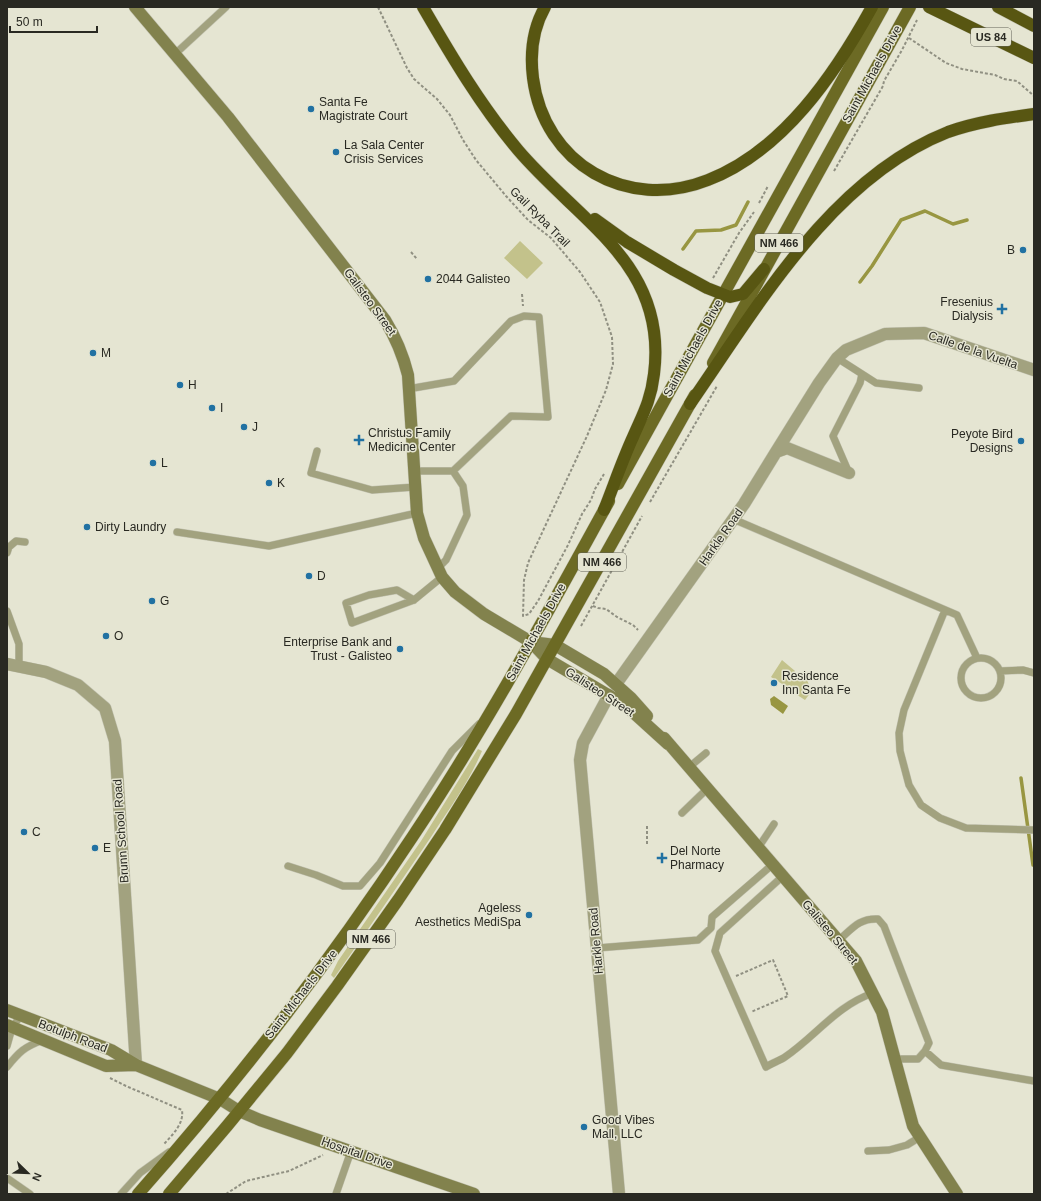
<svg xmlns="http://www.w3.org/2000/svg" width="1041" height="1201" font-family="Arial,sans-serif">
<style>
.green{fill:#c3c28b}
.water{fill:#989641}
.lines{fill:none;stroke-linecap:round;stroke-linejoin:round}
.stream{stroke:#989641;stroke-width:3.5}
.lane-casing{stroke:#c3c3b2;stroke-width:8}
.street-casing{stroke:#c3c3b2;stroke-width:13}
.secondary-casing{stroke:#c3c3b2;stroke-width:13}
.primary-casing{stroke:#c3c3b2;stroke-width:13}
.highway-casing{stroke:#c3c3b2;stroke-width:13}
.path{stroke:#909082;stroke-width:2;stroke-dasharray:3 2;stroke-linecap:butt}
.lane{stroke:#a2a27f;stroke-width:7}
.street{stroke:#a2a27f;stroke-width:12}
.secondary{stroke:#82824d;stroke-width:12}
.primary{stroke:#6c6a24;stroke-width:12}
.highway{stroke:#585612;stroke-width:12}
.poi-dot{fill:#2171a2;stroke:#e5e5d2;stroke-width:1.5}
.labels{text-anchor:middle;stroke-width:3;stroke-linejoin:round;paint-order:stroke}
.shield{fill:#e5e5d2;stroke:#616157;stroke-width:1}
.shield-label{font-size:11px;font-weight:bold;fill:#292922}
.street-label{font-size:12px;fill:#292922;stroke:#e5e5d2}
.poi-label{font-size:12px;fill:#292922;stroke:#e5e5d2;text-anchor:start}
</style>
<rect width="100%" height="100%" fill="#e5e5d2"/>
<path class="green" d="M520,241l23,22 -16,16 -23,-21z
M782,660l13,11 -1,2 3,1 1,-1 9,6 4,13 -6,8 -17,-11 3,-3 -2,-1 -2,2 -16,-10z
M478,749l4,2c-13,31 -33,58 -51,86 -32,47 -64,94 -97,141l-3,-3 7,-14 83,-120z"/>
<path class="water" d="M774,696l14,10 -5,8 -12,-9 -1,-6z"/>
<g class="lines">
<path class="stream" d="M683,249l13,-18 25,-1 15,-5 12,-23
M860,282l12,-16 29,-46 24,-9 28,13 14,-4
M1021,778l12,87"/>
<g class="lane-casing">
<path id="lane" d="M175,54l51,-47
M837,358l25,16 -2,9 -27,53 16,37
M862,374l14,9 43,5
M408,389l46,-8 57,-60 13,-5 15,1 9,100 -37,-1 -58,55h-39
M317,451l-6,22 61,17 43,-3
M733,519l224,96 20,43
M177,532l92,14 148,-33
M7,553l2,-6 7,-6 9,1
M438,568l8,-8 21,-45 -4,-29 -10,-15
M414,600l-17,-10 -28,5 -23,8 6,20 62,-23 28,-23
M945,610l-41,100 -5,23 1,18 9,34 12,20 19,13 26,10 68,2
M7,611l12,33v22
M961 678a20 20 0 1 1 40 0a20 20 0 1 1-40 0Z
M1000,671l23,-1 11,3
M688,768l18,-15
M682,813l25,-24
M758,848l16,-24
M288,866l28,9 27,11h17l20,-23 72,-112 27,-27
M783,876l-63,57 -5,18 51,116c6,-4 13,-6 19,-10 31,-21 51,-51 88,-64
M839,940c13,-11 20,-22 39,-21l6,7 45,117 -4,8 -7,8h-23
M597,948l101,-8 13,-12 1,-11 60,-52
M7,1046l5,-18 9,-13
M925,1051l16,14 93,16
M7,1067c12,-15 17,-20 36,-27
M868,1151l21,-1 18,-5 13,-8
M7,1178l23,16
M121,1194l19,-21 29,-21
M336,1194l15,-43"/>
</g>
<g class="street-casing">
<path id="street" d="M776,452l43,-69 18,-25 9,-8 39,-16 39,-1 110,37
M7,664l39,8 32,13 27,23 10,33 21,324
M616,684l128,-180 32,-52 11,-4 62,25
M609,695l-26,48 -3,17 39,434"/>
</g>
<g class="secondary-casing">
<path id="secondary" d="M135,7l93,110 157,203c11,18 18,35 23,55l9,138 7,25 18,39 13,15 29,22 47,28 16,17 78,46 43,39
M531,642l24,3 49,29 27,24 16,18
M664,738l192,223 26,51 31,114 44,68
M7,1010l104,40 25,15 84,34 19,12 21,9 214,74
M7,1025l99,41 29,-1"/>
</g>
<g class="primary-casing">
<path id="primary" d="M713,363l197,-356
M618,484l265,-477
M138,1194c100,-113 192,-232 275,-358 72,-108 134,-222 196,-335
M169,1194l58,-68 60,-73 50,-67 61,-86 47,-70 71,-116 179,-319"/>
</g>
<g class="highway-casing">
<path id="highway" d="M423,7c29,50 58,99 95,143 61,72 150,114 136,224 -3,26 -11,40 -21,63 -11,24 -19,48 -29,73
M545,7c-12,21 -15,47 -12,71 11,86 94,134 175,102 75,-29 127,-106 164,-173
M929,7l105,51
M998,7l36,19
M595,219l32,23 47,28 33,18 23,9 13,-3 21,-25
M690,404c68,-98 141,-226 258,-272 28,-10 57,-14 86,-18"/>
</g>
<path class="path" d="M378,7l29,61 7,11 23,20 13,16 13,25 13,20 30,36 22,24 23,18 29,34 20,30 12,35 1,27 -7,26 -19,46 -59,127 -4,17 -1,36 6,-2 9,-13 30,-56 14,-31 9,-14 4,-11 9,-15
M909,38l37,25 16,6 33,6 9,4 13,2 17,15
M834,171l49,-85 1,-5 18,-31 15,-30
M759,203l9,-17
M411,252l6,7
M713,278l26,-45 15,-21
M522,294l1,12
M650,502l67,-116
M593,606l5,2 8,1 11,8 16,8 5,5
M581,626l61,-110
M647,826v20
M736,976l37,-16 15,36 -37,16
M110,1078l16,8 56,24c2,14 -9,24 -18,34
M226,1194l20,-13 43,-10 34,-16"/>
<use href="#lane" class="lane"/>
<use href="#street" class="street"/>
<use href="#secondary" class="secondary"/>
<use href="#primary" class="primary"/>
<use href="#highway" class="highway"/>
</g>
<g class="poi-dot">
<circle cx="311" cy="109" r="4"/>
<circle cx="336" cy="152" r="4"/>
<circle cx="1023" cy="250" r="4"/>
<circle cx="428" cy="279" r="4"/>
<path d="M1000 303h4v4h4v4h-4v4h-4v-4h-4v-4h4z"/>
<circle cx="93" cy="353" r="4"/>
<circle cx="180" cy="385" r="4"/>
<circle cx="212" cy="408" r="4"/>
<circle cx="244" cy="427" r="4"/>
<path d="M357 434h4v4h4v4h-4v4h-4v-4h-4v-4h4z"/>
<circle cx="1021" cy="441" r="4"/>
<circle cx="153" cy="463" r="4"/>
<circle cx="269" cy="483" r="4"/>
<circle cx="87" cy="527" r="4"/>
<circle cx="309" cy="576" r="4"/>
<circle cx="152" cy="601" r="4"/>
<circle cx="106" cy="636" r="4"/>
<circle cx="400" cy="649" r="4"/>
<circle cx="774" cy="683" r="4"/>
<circle cx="24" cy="832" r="4"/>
<circle cx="95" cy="848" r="4"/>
<path d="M660 852h4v4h4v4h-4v4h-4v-4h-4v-4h4z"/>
<circle cx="529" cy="915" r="4"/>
<circle cx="584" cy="1127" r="4"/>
</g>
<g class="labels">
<g class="shield">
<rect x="971" y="28" width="40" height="18" rx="3"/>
<rect x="755" y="234" width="48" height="18" rx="3"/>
<rect x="578" y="553" width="48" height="18" rx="3"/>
<rect x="347" y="930" width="48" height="18" rx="3"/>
</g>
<g class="shield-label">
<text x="991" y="41">US 84</text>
<text x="779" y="247">NM 466</text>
<text x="602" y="566">NM 466</text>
<text x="371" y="943">NM 466</text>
</g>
<g class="street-label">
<text transform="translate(872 74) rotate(-61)" y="4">Saint Michaels Drive</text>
<text transform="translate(540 217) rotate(45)" y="4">Gail Ryba Trail</text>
<text transform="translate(370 302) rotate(54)" y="4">Galisteo Street</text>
<text transform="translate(693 348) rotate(-61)" y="4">Saint Michaels Drive</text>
<text transform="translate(973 350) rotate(19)" y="4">Calle de la Vuelta</text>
<text transform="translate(721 537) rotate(-55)" y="4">Harkle Road</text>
<text transform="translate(536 632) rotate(-61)" y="4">Saint Michaels Drive</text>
<text transform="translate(600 692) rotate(33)" y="4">Galisteo Street</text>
<text transform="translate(121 831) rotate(-94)" y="4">Brunn School Road</text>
<text transform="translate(830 932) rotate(50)" y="4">Galisteo Street</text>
<text transform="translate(596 941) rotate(-95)" y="4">Harkle Road</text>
<text transform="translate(301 994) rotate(-52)" y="4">Saint Michaels Drive</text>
<text transform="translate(73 1036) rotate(21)" y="4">Botulph Road</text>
<text transform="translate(357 1153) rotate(19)" y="4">Hospital Drive</text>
</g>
<g class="poi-label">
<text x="319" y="106">Santa Fe<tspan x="319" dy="14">Magistrate Court</tspan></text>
<text x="344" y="149">La Sala Center<tspan x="344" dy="14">Crisis Services</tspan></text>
<text x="1015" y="254" text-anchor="end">B</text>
<text x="436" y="283">2044 Galisteo</text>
<text x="993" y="306" text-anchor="end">Fresenius<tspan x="993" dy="14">Dialysis</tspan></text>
<text x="101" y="357">M</text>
<text x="188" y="389">H</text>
<text x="220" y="412">I</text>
<text x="252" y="431">J</text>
<text x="368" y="437">Christus Family<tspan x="368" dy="14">Medicine Center</tspan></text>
<text x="1013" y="438" text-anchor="end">Peyote Bird<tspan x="1013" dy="14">Designs</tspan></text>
<text x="161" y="467">L</text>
<text x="277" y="487">K</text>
<text x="95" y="531">Dirty Laundry</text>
<text x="317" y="580">D</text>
<text x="160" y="605">G</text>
<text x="114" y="640">O</text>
<text x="392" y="646" text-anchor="end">Enterprise Bank and<tspan x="392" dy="14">Trust - Galisteo</tspan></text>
<text x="782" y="680">Residence<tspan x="782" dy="14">Inn Santa Fe</tspan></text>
<text x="32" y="836">C</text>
<text x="103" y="852">E</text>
<text x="670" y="855">Del Norte<tspan x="670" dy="14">Pharmacy</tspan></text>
<text x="521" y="912" text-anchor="end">Ageless<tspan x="521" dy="14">Aesthetics MediSpa</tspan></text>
<text x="592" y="1124">Good Vibes<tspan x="592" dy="14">Mall, LLC</tspan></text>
</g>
</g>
<rect width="1041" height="1201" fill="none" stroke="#292922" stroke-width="16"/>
<g transform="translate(28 1173) rotate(113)" stroke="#e5e5d2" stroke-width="3" paint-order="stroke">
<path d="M0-3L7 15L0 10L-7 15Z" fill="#292922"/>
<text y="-6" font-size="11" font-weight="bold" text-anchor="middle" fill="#292922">N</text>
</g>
<path d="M10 26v6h87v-6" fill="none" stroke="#292922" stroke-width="2"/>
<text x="16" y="26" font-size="12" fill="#292922" stroke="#e5e5d2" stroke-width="3" paint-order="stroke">50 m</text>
</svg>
